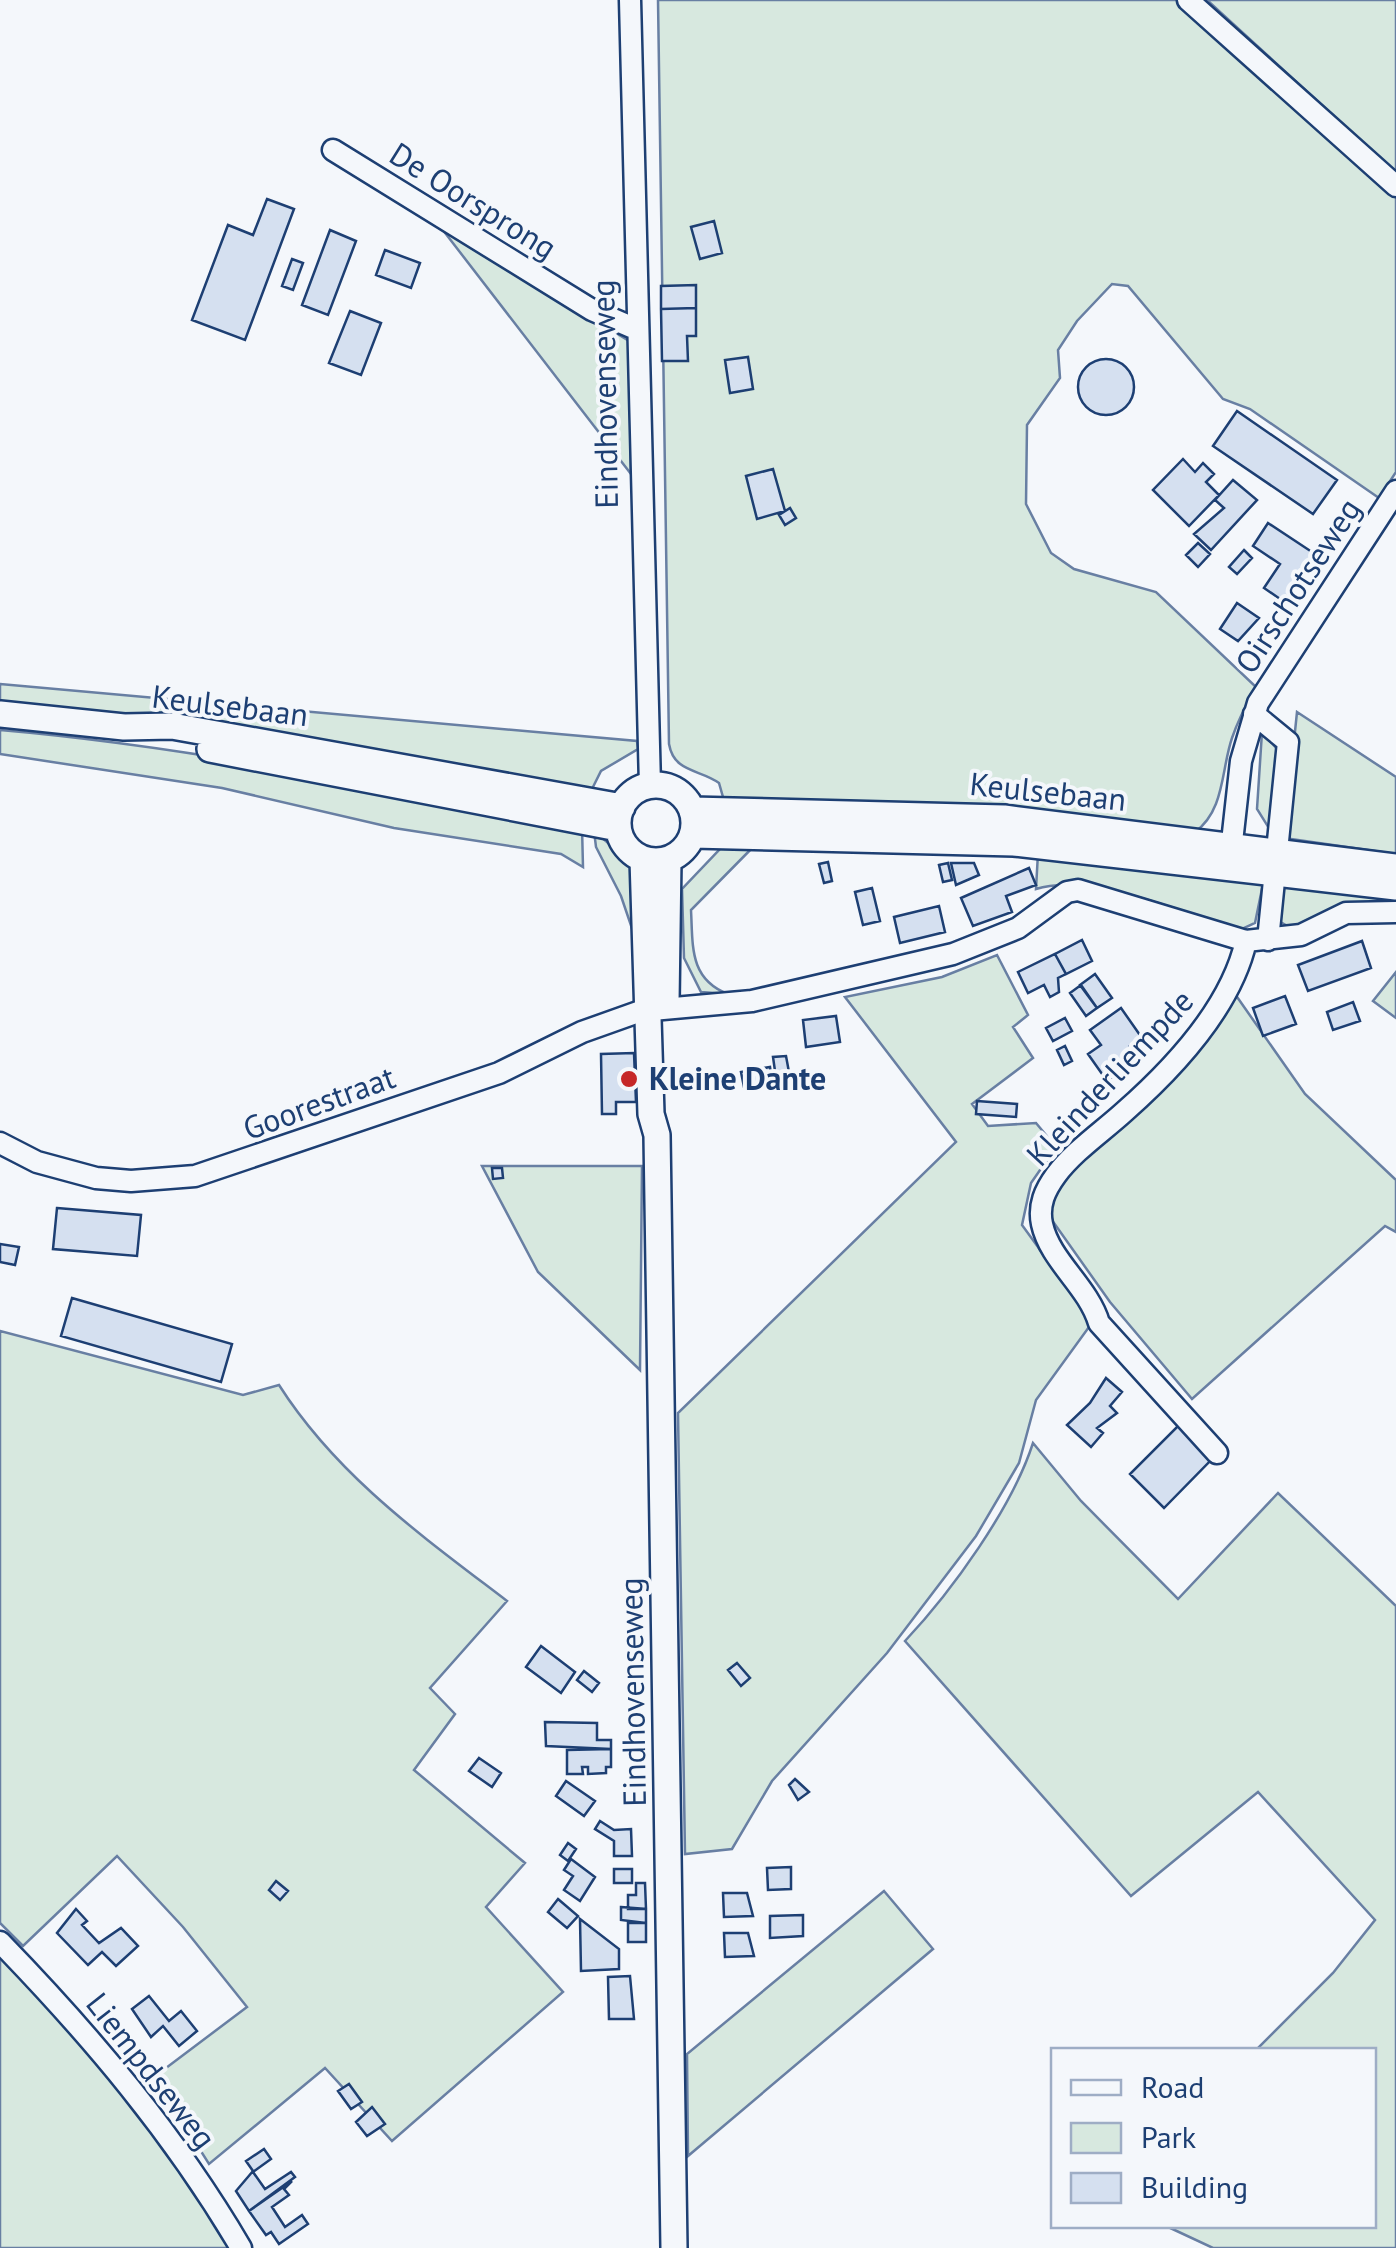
<svg xmlns="http://www.w3.org/2000/svg" width="1396" height="2248" font-family="'PT Sans',sans-serif">
<style>
.green{fill:#d7e8df;stroke:#687fa3;stroke-width:2.5}
.building{fill:#d5e0f0;stroke:#1d3f73;stroke-width:2.5}
.lines{fill:none;stroke-linecap:round;stroke-linejoin:round}
.minor-casing{stroke:#1d3f73;stroke-width:25}
.major-casing{stroke:#1d3f73;stroke-width:30}
.minor{stroke:#f4f7fb;stroke-width:20}
.major{stroke:#f4f7fb;stroke-width:25}
.poi-dot{fill:#c62828;stroke:#f4f7fb;stroke-width:4}
.labels{text-anchor:middle;stroke-width:8;stroke-linejoin:round;paint-order:stroke}
.street-label{font-size:32px;fill:#1d3f73;stroke:#f4f7fb}
.poi-label{font-size:32px;font-weight:bold;fill:#1d3f73;stroke:#f4f7fb;text-anchor:start}
</style>
<rect width="100%" height="100%" fill="#f4f7fb"/>
<path class="green" d="M658,0h521l217,197v275l-17,26 -129,-89 -27,-10 -95,-113 -16,-2 -35,37 -19,29 2,28 -33,47 -1,79 25,49 23,16 82,23 100,95c-9,16 -18,33 -24,51 -11,32 -7,72 -37,94l-470,-28 -6,-21c-19,-14 -45,-10 -50,-39z
M1207,0h189v173z
M439,225l190,116 2,133z
M0,684l637,57 1,8 -37,22 -10,20 -591,-86z
M1297,712l99,65v77l-112,-16z
M0,730c196,17 389,58 582,97l1,40 -22,-13 -167,-26 -172,-40 -222,-34z
M1262,732l16,18 -6,83 -15,-24z
M594,831l46,39 -1,79 -18,-53 -25,-49z
M760,840l-69,70c2,36 -2,69 37,84l-27,-2 -17,-34 -2,-69 40,-42z
M1038,853l226,26 -9,44 -15,7c-54,-16 -149,-58 -204,-41z
M1277,880l119,14v11l-105,23 -14,-8z
M997,955l31,60 -15,12 20,31 -61,46 16,22 48,-3 20,24 -25,36 -9,42 69,95 -2,7 -53,73 -17,63 -43,73 -89,117 -115,128 -40,68 -47,5 -7,-441 278,-271 -111,-145 97,-20z
M1396,972v46l-23,-17z
M1235,994l70,100 91,86v52l-11,-6 -193,173 -82,-97 -61,-86 5,-24 15,-25z
M482,1166h160l-2,204 -102,-98z
M0,1331l243,64 36,-10c58,91 143,151 228,216l-77,87 25,26 -41,56 111,93 -39,44 77,85 -171,149 -67,-73 -116,96 -55,-87 93,-70 -64,-80 -66,-71 -94,90 -23,-23z
M1033,1443l48,58 97,98 100,-106 118,113v642h-183l-47,-22h208v-176h-118l77,-77 42,-53 -117,-128 -127,104 -226,-255c47,-50 107,-133 128,-198z
M884,1891l49,58 -245,207 -1,-102z
M0,1957l107,114 61,81 63,96h-231z"/>
<path class="building" d="M267,199l27,10 -49,131 -53,-20 36,-95 25,10z
M714,221l8,32 -22,6 -9,-32z
M330,230l26,11 -28,74 -26,-10z
M385,250l35,13 -9,25 -35,-13z
M292,259l11,4 -10,27 -11,-4z
M696,285v23l-35,1v-23z
M696,308v28h-9l1,25h-26l-1,-52z
M350,311l31,12 -20,52 -32,-12z
M748,357l5,32 -23,4 -5,-33z
M1078 387a28 28 0 1 1 56 0a28 28 0 1 1-56 0Z
M1237,411l100,69 -24,34 -100,-68z
M1183,459l12,13 8,-9 11,11 -8,8 13,13 -30,31 -36,-36z
M773,469l12,42 -28,8 -11,-43z
M1233,480l24,20 -46,50 -17,-16 30,-26 -9,-8z
M790,508l6,10 -11,7 -6,-10z
M1268,523l47,31 -32,47 -19,-13 16,-24 -27,-18z
M1198,543l12,11 -12,13 -12,-12z
M1244,550l8,8 -15,16 -8,-7z
M1237,603l22,15 -21,23 -18,-12z
M828,862l4,19 -8,2 -5,-19z
M948,863l4,17 -9,2 -4,-17z
M951,863h23l5,12 -23,10z
M1029,868l7,17 -30,11 6,16 -39,14 -12,-28z
M872,888l8,33 -17,4 -8,-33z
M939,906l6,26 -45,11 -6,-26z
M1082,940l10,21 -26,13 -11,-20z
M1362,941l9,27 -63,23 -10,-26z
M1055,954l11,20 -8,4 1,14 -9,5 -6,-12 -16,8 -10,-21z
M1095,974l17,24 -15,10 -17,-23z
M1081,985l16,23 -11,8 -16,-23z
M1285,996l11,28 -33,12 -10,-28z
M1353,1002l7,19 -27,9 -6,-18z
M1121,1008l21,30 -12,8 9,12 -32,23 -19,-27 13,-9 -11,-15z
M836,1016l4,26 -34,5 -3,-27z
M1065,1018l7,13 -19,10 -7,-13z
M1065,1046l7,15 -8,4 -7,-15z
M634,1053l2,49h-20v12h-14l-1,-60z
M786,1056l5,27 -14,2 -4,-28z
M770,1067l2,15 -28,5 -3,-15z
M977,1101l40,3 -1,13 -40,-3z
M492,1168h10l1,10 -10,1z
M57,1208l84,7 -4,41 -84,-7z
M0,1244l19,3 -4,18 -15,-3z
M72,1298l160,46 -11,38 -160,-46z
M1106,1378l16,14 -12,14 7,7 -20,15 6,5 -12,14 -24,-22 23,-22z
M1179,1425l34,33 -49,50 -34,-34z
M541,1646l34,26 -14,21 -35,-26z
M737,1663l13,15 -9,8 -13,-16z
M584,1671l15,12 -7,9 -15,-12z
M545,1722l52,1v17h14v9l-65,-3z
M611,1749v18h-5v6l-18,1v-7h-6l1,7h-16v-24z
M479,1758l22,15 -9,14 -23,-16z
M795,1779l14,13 -11,8 -9,-15z
M566,1781l29,20 -11,15 -28,-20z
M600,1821l14,9 17,-1 1,27h-18v-15l-19,-12z
M568,1843l8,6 -8,12 -8,-6z
M571,1859l24,18 -15,24 -16,-11 9,-14 -9,-6z
M791,1867v22l-23,1 -1,-22z
M614,1869h18v14h-18z
M276,1881l12,10 -8,9 -11,-10z
M636,1883h9l1,26h-18v-14h8z
M723,1893h24l6,23 -29,1z
M558,1899l20,17 -11,12 -19,-16z
M621,1907l25,2v14l-25,-3z
M76,1909l11,12 -5,4 17,18 22,-15 17,18 -22,20 -14,-14 -14,13 -31,-32z
M803,1915v21l-33,2v-22z
M580,1919l39,30v20l-38,2z
M628,1923h18v19h-18z
M724,1933h24l6,23 -29,1z
M630,1976l4,43h-25l-1,-42z
M149,1996l20,25 12,-10 16,20 -18,15 -16,-20 -12,11 -19,-28z
M349,2084l13,18 -11,7 -13,-18z
M372,2107l13,17 -18,12 -11,-14z
M264,2149l7,10 -18,13 12,17 26,-17 4,5 -46,34 -13,-20 17,-20 -7,-10z
M292,2181l-8,8 5,6 -17,12 13,20 17,-12 6,9 -29,20 -8,-12 -5,3 -17,-24z"/>
<g class="lines">
<g class="minor-casing">
<path id="minor" d="M630,0l20,786
M1188,0l208,186
M333,150l259,160 44,19
M1254,714l34,28 -20,198
M1230,860l11,-99 17,-58 138,-212
M0,1143l37,19 59,16 35,3 64,-5 304,-103 83,-41 59,-21 111,-10 201,-47 65,-26 49,-36 11,-2 168,51 55,-6 45,-22 50,-1
M1217,1453l-118,-130c-11,-37 -49,-62 -57,-99 -4,-19 3,-34 14,-49 18,-24 46,-43 68,-63 50,-44 107,-105 122,-171
M0,1942c92,95 174,192 241,306"/>
</g>
<g class="major-casing">
<path id="major" d="M0,714l124,13 48,-1 450,81
M210,749l408,79
M618 823a38 38 0 1 1 76 0a38 38 0 1 1-76 0Z
M692,810l312,8 392,49
M693,835l321,8 382,44
M643,859l8,255 6,21 17,1113
M666,1002l2,-142"/>
</g>
<use href="#minor" class="minor"/>
<use href="#major" class="major"/>
</g>
<circle class="poi-dot" cx="629" cy="1079" r="10"/>
<g class="labels">
<g class="street-label">
<text transform="translate(473 201) rotate(32)" y="11">De Oorsprong</text>
<text transform="translate(605 394) rotate(-91)" y="11">Eindhovenseweg</text>
<text transform="translate(1298 586) rotate(-57)" y="11">Oirschotseweg</text>
<text transform="translate(230 706) rotate(7)" y="11">Keulsebaan</text>
<text transform="translate(1048 792) rotate(6)" y="11">Keulsebaan</text>
<text transform="translate(1110 1078) rotate(-47)" y="11">Kleinderliempde</text>
<text transform="translate(319 1103) rotate(-20)" y="11">Goorestraat</text>
<text transform="translate(633 1692) rotate(-91)" y="11">Eindhovenseweg</text>
<text transform="translate(151 2071) rotate(52)" y="11">Liempdseweg</text>
</g>
<g class="poi-label">
<text x="649" y="1090">Kleine Dante</text>
</g>
</g>
<rect x="1051" y="2048" width="325" height="180" fill="#f4f7fb" stroke="#9eadc5" stroke-width="2.5"/>
<rect x="1071" y="2080" width="50" height="15" fill="#f4f7fb" stroke="#9eadc5" stroke-width="2.5"/>
<text x="1141" y="2098" font-size="30" fill="#1d3f73">Road</text>
<rect x="1071" y="2123" width="50" height="30" fill="#d7e8df" stroke="#9eadc5" stroke-width="2.5"/>
<text x="1141" y="2148" font-size="30" fill="#1d3f73">Park</text>
<rect x="1071" y="2173" width="50" height="30" fill="#d5e0f0" stroke="#9eadc5" stroke-width="2.5"/>
<text x="1141" y="2198" font-size="30" fill="#1d3f73">Building</text>
</svg>
